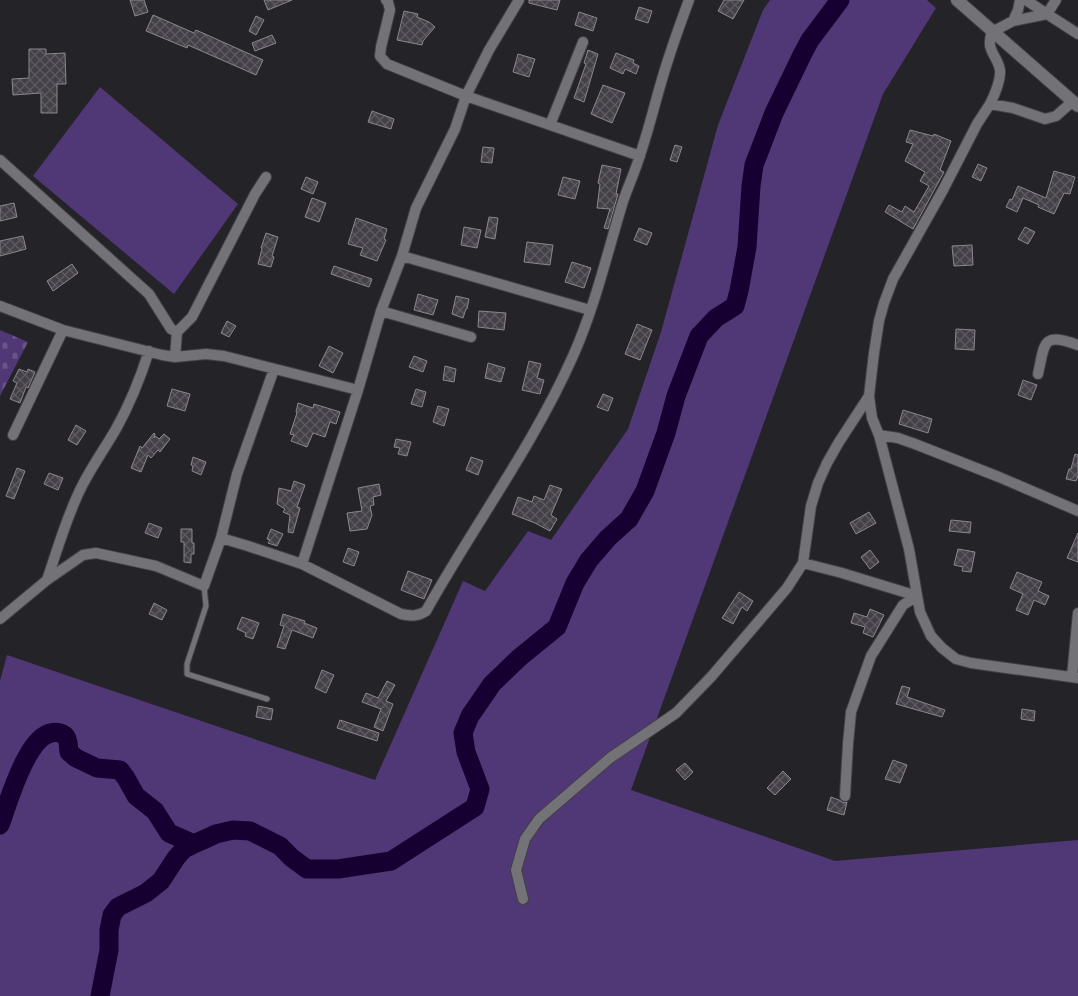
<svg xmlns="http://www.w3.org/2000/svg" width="1078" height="996" font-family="Manrope,sans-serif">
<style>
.grass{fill:#503776}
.cemetery{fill:url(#cemetery-stones)}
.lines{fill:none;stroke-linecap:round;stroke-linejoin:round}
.river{stroke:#160031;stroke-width:19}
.building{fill:url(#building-cross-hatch);stroke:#8a888e}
.service-casing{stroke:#424145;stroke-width:7}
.minor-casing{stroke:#424145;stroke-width:12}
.tertiary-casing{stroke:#424145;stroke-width:14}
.service{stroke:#737277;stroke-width:5}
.minor{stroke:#737277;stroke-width:10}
.tertiary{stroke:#737277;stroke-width:12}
</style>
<defs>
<pattern id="cemetery-stones" width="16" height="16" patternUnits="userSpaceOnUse" patternTransform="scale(1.25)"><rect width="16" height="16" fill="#503776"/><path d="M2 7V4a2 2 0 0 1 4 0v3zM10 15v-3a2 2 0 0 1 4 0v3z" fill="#69548a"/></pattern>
<pattern id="building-cross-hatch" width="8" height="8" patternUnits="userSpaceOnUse" patternTransform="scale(1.25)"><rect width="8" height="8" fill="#434147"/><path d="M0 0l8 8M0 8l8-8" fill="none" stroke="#5e5c62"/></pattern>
</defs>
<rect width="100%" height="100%" fill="#242328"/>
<path class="grass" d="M770,0h157l9,8 -53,86 -252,696 204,71 243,-21v156h-1078v-315l7,-26 368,125 88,-199 22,10 43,-60 23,9 77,-111 33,-97 57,-207 45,-115z
M100,87l138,117 -64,90 -141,-118z"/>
<path class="cemetery" d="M0,330l28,12 -28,54z"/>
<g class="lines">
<path class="river" d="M0,825c3,-8 6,-17 9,-26 7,-18 24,-73 51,-66 9,2 8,11 9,19l7,6 21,10 23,2 6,8 10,18 19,15 14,22 25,11
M100,996l9,-46v-20l3,-15 6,-8 28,-14 15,-12 15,-23 8,-9 10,-5 22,-10 17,-4 17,1 30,15 12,12 15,11h31l53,-8 84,-54 5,-18 -14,-37 -3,-19 7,-17 22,-32 27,-26 38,-31 18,-44 14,-23 19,-22 21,-19 16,-28 21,-58 10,-37 23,-60 17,-18 19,-12 4,-15 8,-44 4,-61 3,-21 20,-52 28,-58 8,-15 30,-40"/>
</g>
<path class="building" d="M130,0h14l4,12 -13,4z
M264,0h28l-24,10z
M529,0h31l-3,10 -28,-7z
M724,0h20l-11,19 -15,-8z
M639,7l13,4 -4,12 -13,-4z
M404,11l14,3 -1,3 12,5 6,5 -12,14 -1,4 -25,-5z
M579,12l18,6 -4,13 -18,-6z
M153,15l41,18 2,-3 67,30 -7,15 -68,-30 -1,3 -41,-17z
M256,16l8,4 -8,15 -7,-4z
M272,35l4,8 -21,8 -3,-8z
M29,49h17v5l19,-1 1,31h-9v29h-16v-20l-28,2 -1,-16 17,-1z
M588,50l10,4 -14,48 -10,-4 12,-34 -2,-1z
M616,53l18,7 -1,3 6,3 -3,8 -11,-5 -2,5 -13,-6z
M518,54l17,5 -6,18 -16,-5z
M603,85l22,8 -13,30 -21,-9z
M372,111l22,8 -3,10 -23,-7z
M910,130l23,6 1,-2 17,7 -11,29 4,2 -31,57 -28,-17 4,-7 13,7 3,-6 9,6 15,-26 -9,-5 5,-9 -20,-11 8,-17 -7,-2z
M675,145l7,2 -5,15 -7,-2z
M483,147l11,1 -2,15 -11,-1z
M978,164l9,4 -6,13 -9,-4z
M602,165l19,4 -5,25h2l-10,35 -4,-1 6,-19 -13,-1 3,-24 -2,-1z
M1054,171l21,6 -5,17 -6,-1 -10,21 -16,-7 1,-2 -16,-7 -6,14 -11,-5 4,-8 2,1 6,-14 28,12z
M306,177l12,5 -5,12 -12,-5z
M563,177l17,4 -5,18 -17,-4z
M312,198l14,5 -7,19 -14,-5z
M14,203l3,14 -17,4v-15z
M489,217l9,1 -3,21 -10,-2z
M356,218l31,11 -3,10 2,1 -9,21 -17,-6 3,-7 -15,-4z
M464,227l17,3 -4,18 -16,-3z
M1025,227l10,5 -7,12 -10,-5z
M639,228l13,5 -5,12 -13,-5z
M266,233l12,4 -6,19 2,1 -3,10 -13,-3 4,-15 -1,-1z
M23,236l3,13 -26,7v-15z
M527,242l26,3 -3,20 -26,-3z
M972,245l1,20 -19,1 -2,-20z
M572,262l19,6 -7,20 -19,-6z
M72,264l6,9 -25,18 -6,-10z
M334,266l38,13 -3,8 -38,-13z
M418,294l20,6 -5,15 -19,-5z
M456,296l13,3 -2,10h-1l-3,9 -11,-4z
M479,311l27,2 -2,17 -26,-3z
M227,321l9,5 -7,11 -8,-4z
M637,324l15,6 -12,30 -15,-6z
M956,329l19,1 -1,20 -19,-1z
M329,346l14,7 -10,20 -14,-7z
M414,356l13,5 -4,11 -14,-5z
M529,361l12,3 -4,14 7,2 -4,14 -18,-4z
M488,363l17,5 -4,14 -16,-4z
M445,366l11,3 -2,13 -11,-2z
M19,369l8,3 1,-3 7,3 -7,16 -2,-1 -6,16 -10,-4 7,-16 -4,-2z
M1023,380l14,5 -6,15 -13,-5z
M172,389l18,5 -5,17 -18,-5z
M416,389l10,3 -4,15 -11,-3z
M603,394l10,4 -5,13 -11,-4z
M298,403l15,5 1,-4 26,8 -4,12 -6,-2 -5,15 -12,-4 -6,14 -16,-6 3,-6 -4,-1 7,-21 -1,-1z
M438,406l11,3 -5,17 -11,-4z
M903,410l29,9 -4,14 -29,-9z
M76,425l10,6 -9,14 -9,-5z
M154,433l1,1 -1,4 1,-2 4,3 5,-5 6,5 -10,13 -2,-2 -7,8 -3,-3 -7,17 -10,-4 9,-22 2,2z
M396,439l15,3 -4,14 -9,-2 2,-6 -6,-1z
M1075,454l3,1v21l-2,5 -10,-2 3,-10h2z
M193,457l13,5 -5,13 -9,-4 1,-5 -2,-1z
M471,457l12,4 -5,14 -12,-5z
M17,468l8,3 -11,28 -8,-3z
M49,473l14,5 -5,12 -14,-6z
M294,481l11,4 -8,22 3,1 -7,25 -5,-1 2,-17 -7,-3 2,-3 -8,-5 2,-16 12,3z
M379,484l2,11 -8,2 1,8 -4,1 2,9 -5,14 -17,2 -3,-18 15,-2 -4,-23z
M550,485l12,4 -11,26 6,4 -7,12 -15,-8 -23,-9 6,-17 14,5 2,-6 10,4z
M869,512l7,11 -20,11 -6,-11z
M951,520l20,2 -1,11 -21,-2z
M149,523l13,5 -4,10 -13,-5z
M181,529h11v14h2v11h-3v9l-7,-1v-20h-3z
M271,529l12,5 -6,12 -9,-3 2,-3 -3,-1z
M1078,533v29l-11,-4z
M348,548l11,4 -5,14 -11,-4z
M958,549l17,3 -4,20 -9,-1 1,-4 -9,-2z
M870,550l9,12 -9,7 -9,-12z
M408,571l24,9 -8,19 -23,-9z
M1017,572l25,10 -4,9 11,5 -4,9 -11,-5 -6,15 -12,-5 7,-16 -13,-6z
M739,592l14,9 -6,10 -5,-4 -9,17 -11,-6z
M154,603l13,7 -5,10 -13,-6z
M870,609l14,6 -11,22 -10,-4 2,-6 -14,-4 3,-10 13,4z
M283,614l22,7 -1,2 13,5 -4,10 -21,-8 -7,19 -8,-2 7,-21 -4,-1z
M242,617l17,6 -6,16 -8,-3 1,-3 -9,-4z
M322,670l12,5 -8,18 -11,-5z
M387,681l8,4 -9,16 7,3 -10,27 -9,-4 7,-18 -19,-7 4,-9 12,5z
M902,686l8,2 -3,9 38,13 -3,7 -46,-13z
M258,706l15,3 -2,11 -15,-3z
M1022,709l13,2 -1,10 -13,-2z
M340,720l39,13 -2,8 -40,-13z
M893,760l14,5 -7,18 -15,-4z
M685,763l8,9 -8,8 -9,-10z
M783,771l8,8 -16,16 -8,-7z
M831,797l8,3 5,3 3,-1 -3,13 -17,-5z"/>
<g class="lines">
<g class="service-casing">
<path id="service" d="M204,586l2,20 -19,58v10l80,25"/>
</g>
<g class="minor-casing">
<path id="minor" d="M386,0l2,2 2,8 -9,37 -1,9 7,8 79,32 174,60
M1026,0l21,14 9,-14
M1013,21l5,-11 2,-10
M1073,101l-17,15 -11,3 -32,-11 -23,-4 -13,20 -34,66 -50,89 -9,24 -5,18 -5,32 -5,43 3,22 7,17 30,114 11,63 11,24 11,12 14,11 15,4 107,15
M990,104c5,-10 11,-23 10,-34 -3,-16 -15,-19 -8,-38l21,-11 34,-7 31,20
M550,125l33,-83
M0,160l149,134 22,35 6,3 -2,25
M402,256l188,54
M0,306l63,24 99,25 13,2 31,-3 18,2 134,34
M381,311l90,26
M177,332l15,-15 63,-123 11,-17
M1038,374c7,-32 4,-42 40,-29
M13,435l50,-105
M879,435l19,3 17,6 84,33 79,34
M221,538l16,-64 37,-105
M803,563l39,10 75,23 -14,9 -32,51 -20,56 -3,32 -3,52
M302,564l56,-174 23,-79 21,-55 14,-48 39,-79 11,-33 23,-46 30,-50
M47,580c11,-32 20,-65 35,-94 10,-20 23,-38 34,-57 14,-25 24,-50 33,-78
M0,619l47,-39 36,-25 13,-2 60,13 48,20 17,-48 27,8 54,18 99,50c10,2 16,3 25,-3 48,-86 107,-165 147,-255 21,-47 33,-98 48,-148 5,-18 14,-35 19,-53 11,-32 18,-66 29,-98 6,-19 13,-38 20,-57
M1072,677l6,-64
M523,899l-7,-29 9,-31 14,-20 71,-61 66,-45 35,-36 76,-89 16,-25 8,-57 7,-23 9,-20 12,-21 30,-46"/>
</g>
<g class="tertiary-casing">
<path id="tertiary" d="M957,0l121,106"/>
</g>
<use href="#service" class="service"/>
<use href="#minor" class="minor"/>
<use href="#tertiary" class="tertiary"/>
</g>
</svg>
